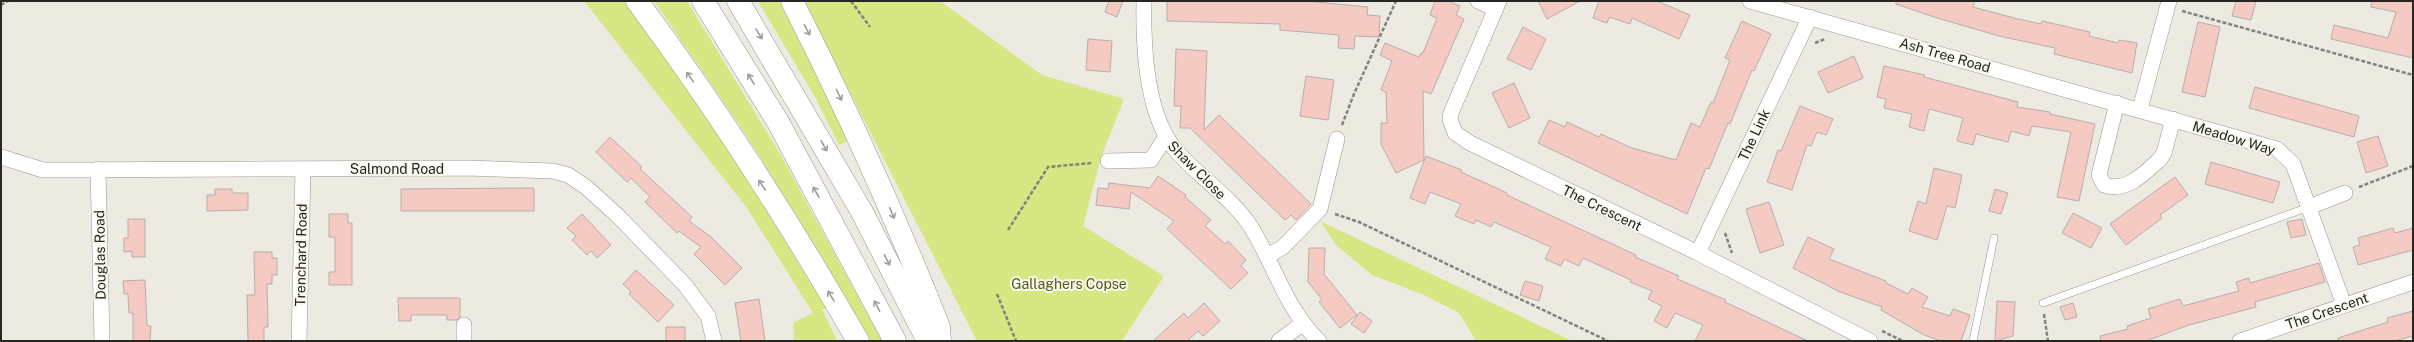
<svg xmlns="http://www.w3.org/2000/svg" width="2414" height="342" font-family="'Public Sans',sans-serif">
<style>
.green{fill:#d6e783}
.building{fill:#f5cac3;stroke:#b8adab}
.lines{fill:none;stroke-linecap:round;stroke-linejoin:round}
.lane-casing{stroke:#98968d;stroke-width:8}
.street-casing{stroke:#98968d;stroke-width:16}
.highway-casing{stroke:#98968d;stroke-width:23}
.path{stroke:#83827b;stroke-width:2.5;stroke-dasharray:4 2;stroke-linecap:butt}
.lane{stroke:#fff;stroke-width:7}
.street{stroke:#fff;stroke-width:15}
.highway{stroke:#fff;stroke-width:22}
.oneway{stroke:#9d9d9c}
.labels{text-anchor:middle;stroke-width:4;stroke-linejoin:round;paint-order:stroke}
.street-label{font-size:14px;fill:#262622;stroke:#f9f8ee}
.park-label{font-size:14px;fill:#525b13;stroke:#f9f8ee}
</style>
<rect width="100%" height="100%" fill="#eceae1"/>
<path class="green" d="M584,1h41l97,138 104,169 -4,1 15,32h-43l-1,-18 20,-10 -66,-105z
M654,1h33l92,151 103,189h-13l-74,-128 -53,-84z
M758,1h21l70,139 -10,5 -24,-48z
M803,1h137l102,74 82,24 -23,58 -18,69 81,50 -42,65h-145z
M1320,221l252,120h-96l-17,-28 -35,-18 -52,-20 -36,-30z"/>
<path class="building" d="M1109,1h14l-6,16 -12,-5z
M1167,1h139l62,6 -1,8 13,1 -1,21 -24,-1 -1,13 -16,-1 1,-13 -59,-5v-6l-113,-3z
M1435,1h12l13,5 -4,9 8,4 -33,75 -8,-3 1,69 -28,13 -15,-29v-21h6l-1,-31 -5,-2 11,-29 -12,-6 5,-12 34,14 2,-4h2l14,-35 -7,-3z
M1538,1h42l-33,18z
M1599,1h58l33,14 -11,24 -47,-21 -2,6 -21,-7 -2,6 -14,-5z
M1896,1h79l-2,6 45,12 23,5 1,-3 48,11 -1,4 29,7 1,-3 18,3 -5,30 -78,-19 1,-6 -56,-12 -65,-19 -38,-13z
M2236,1h20l-5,19 -19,-4z
M2372,1h41v57l-82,-19 3,-14 54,13 8,-26 -25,-5z
M1742,21l29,13 -17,37 -2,-1 -22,54 -2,-1 -19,46 -3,-1 -19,46 -149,-71 11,-23 16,7 2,-5 32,15 2,-3 31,14 44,12 15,-37 9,4 11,-25 2,1 17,-43 -5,-2z
M2198,22l22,5 -15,70 -23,-5z
M1523,27l23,12 -15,31 -24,-11z
M1088,39l24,2 -2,31 -24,-2z
M1176,49l31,2 -3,79 15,-15 57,55 35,34 -15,16 -5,-5 -6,5 -95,-92h-10l1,-22h-7z
M1854,56l9,22 -35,15 -10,-21z
M1884,66l41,9 -1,2 94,25 -1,5 33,5v2l45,10 -16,77 -22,-4 14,-65 -39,-6 -3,10 -18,-5 -3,11 -32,-8 -3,11 -16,-4 6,-23 -34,-9 -5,22 -15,-4 3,-13 -28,-6 2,-9 -9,-2z
M1306,76l28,4 -6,40 -28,-4z
M1514,83l16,35 -21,10 -17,-35z
M2255,87l104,29 -5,21 -105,-29z
M1800,106l33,13 -7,16 -9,-3 -6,14 -4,-1 -15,45 -25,-8 11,-32 3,1z
M2378,136l10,30 -22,7 -9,-31z
M610,137l32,30 -2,2 52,48 -3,4 22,16 31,31 -17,17 -31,-31 7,-7 -22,-16 -2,2 -32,-31 5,-5 -19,-19 -4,4 -31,-30z
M1426,156l36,14 -1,2 46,21v2l129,60 -1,2 44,19 -2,3 49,21 -1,2 83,39h-113l8,-16 -28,-12 -8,15 -13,-7 8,-15 -14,-7 4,-8 -22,-9 1,-2 -48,-22 -4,8 -15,-7 -3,7 -16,-7 6,-12 -57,-25 -3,5 -15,-7 -2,4 -19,-8 6,-12 -31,-12 -5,12 -15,-6z
M2211,162l69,20 -7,21 -68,-19z
M1934,168l28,7 -7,33 -8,-2 -10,34 -28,-9 9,-30 8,3z
M1158,176l28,19 -1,2 26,23 -6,6 20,18 3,-3 18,19 -5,6 7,7 -17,16 -64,-60 7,-8 -43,-29 -2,17 -33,-4 2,-17 10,1 1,-6 41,5z
M2175,177l13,18 -28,20 2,3 -36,27 -16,-21z
M534,188v23h-133v-22z
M215,189h17v4h16v17l-41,1v-16h8z
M1995,189l13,4 -7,21 -12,-3z
M1769,202l15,43 -24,8 -14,-44z
M2073,213l29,15 -11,20 -29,-15z
M329,214h19v9h4v62h-23v-13h6v-35h-6z
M582,214l29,31 -14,13 -6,-7 -4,4 -15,-15 4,-4 -9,-8z
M128,219h17v38h-13v-6l-8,1v-14h4z
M2302,219l4,16 -15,3 -4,-16z
M2393,228l2,5 18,-5v22l-55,15 -5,-18 7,-2 -2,-7z
M1808,237l26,12 -5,10 57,22v2l22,11 4,-6 16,9 -6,10 28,9 3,-7 17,6 -9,26h-20l-17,-6 -43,-25 1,-3 -42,-15 -47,-24z
M1309,248h16l-1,26 33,41 -17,13 -21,-26 3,-3 -14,-17z
M254,252h18v6h5v17h-5v9h-5l1,43h-4v14h-16l-1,-46h8z
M2319,263l6,19 -70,20 1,5 -67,18 -43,16h-45l-1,-5 28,-7 -1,-3 24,-8 -3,-9 32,-10 3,7 56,-15 -3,-9 13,-4 1,5z
M636,270l38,35 -16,17 -29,-28 2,-2 -8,-8z
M145,280l2,46h4l-1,15h-17v-28h-4l-1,-19h-4l-1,-13z
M1525,281l18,5 -4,15 -19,-6z
M398,298h62v19l-3,3h-10v-5h-36v6h-12z
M759,299l6,42h-24l-6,-38z
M1997,301l18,1 -2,34 -18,5z
M1204,303l16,18 -17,15 -5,-5 -11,10h-34l31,-28 4,5z
M2073,303l4,14 -12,3 -5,-13z
M2413,311v25l-19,5h-56v-3l50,-16 -1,-4z
M1360,312l12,9 -8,12 -13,-9z
M666,327h19v14h-19z"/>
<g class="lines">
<g class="lane-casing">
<path id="lane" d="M2043,303l266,-96
M1973,341l21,-103"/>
</g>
<g class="street-casing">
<path id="street" d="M1144,1c-1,46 2,118 35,153 23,25 54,45 72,73 23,37 36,84 68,114
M1478,1l17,8
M1499,1l-48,112 -1,6 5,14 15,10 228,110 172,88
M1750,1l527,148 16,15 51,141
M2117,103l-18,72 5,10c22,8 41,-12 56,-26l4,-6 9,-34
M2140,109l29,-108
M1,157l42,13 424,-2 86,3 15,4 18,12 32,29 67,69 23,31 6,25
M1108,161l43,-1 14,-22
M98,169l4,172
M2309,207l36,-14
M1698,253l112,-236
M1268,256l15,-9 37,-38 17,-70
M464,325v16
M299,341l4,-171
M1279,341l24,-18
M2240,341l173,-59"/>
</g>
<g class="highway-casing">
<path id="highway" d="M637,1c80,108 154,223 221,340
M703,1l75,121 117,219
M738,1l124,211 66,129
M792,1c54,106 103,215 147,326l1,14"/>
</g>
<path class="path" d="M851,1l19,26
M1,5l7,-4
M2182,11l231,64
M1815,43l10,-4
M1342,125l12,-31 42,-93
M2359,187l54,-21
M1335,214l24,8 249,119
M1008,230l40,-63 44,-4
M1725,233l7,20
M997,294l19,47
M2044,314l4,27
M1882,331l21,10"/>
<use href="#lane" class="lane"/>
<use href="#street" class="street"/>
<use href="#highway" class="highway"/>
</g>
<defs><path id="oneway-shaft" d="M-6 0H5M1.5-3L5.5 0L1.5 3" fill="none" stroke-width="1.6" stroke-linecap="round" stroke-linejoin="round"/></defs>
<g class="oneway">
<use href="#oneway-shaft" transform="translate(807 30) rotate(63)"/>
<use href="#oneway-shaft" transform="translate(759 34) rotate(58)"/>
<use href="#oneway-shaft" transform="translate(690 77) rotate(-125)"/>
<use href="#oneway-shaft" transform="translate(751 79) rotate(-121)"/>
<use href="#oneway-shaft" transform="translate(839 95) rotate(65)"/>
<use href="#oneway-shaft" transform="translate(824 146) rotate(61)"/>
<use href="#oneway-shaft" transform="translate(762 185) rotate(-123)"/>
<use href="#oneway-shaft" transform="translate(816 192) rotate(-119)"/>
<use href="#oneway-shaft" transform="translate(892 213) rotate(67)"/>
<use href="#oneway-shaft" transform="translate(887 260) rotate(63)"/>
<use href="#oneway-shaft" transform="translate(831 296) rotate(-121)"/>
<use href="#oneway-shaft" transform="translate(877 306) rotate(-117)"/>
</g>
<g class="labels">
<g class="street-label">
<text transform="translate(1945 55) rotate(16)" y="5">Ash Tree Road</text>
<text transform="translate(1754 135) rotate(-65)" y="5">The Link</text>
<text transform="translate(2234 138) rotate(17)" y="5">Meadow Way</text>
<text x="397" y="174">Salmond Road</text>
<text transform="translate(1197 170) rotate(45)" y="5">Shaw Close</text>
<text transform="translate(1602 208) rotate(26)" y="5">The Crescent</text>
<text transform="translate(100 255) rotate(-91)" y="5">Douglas Road</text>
<text transform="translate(301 255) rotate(-89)" y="5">Trenchard Road</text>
<text transform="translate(2327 311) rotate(-19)" y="5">The Crescent</text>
</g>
<g class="park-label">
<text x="1069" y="289">Gallaghers Copse</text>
</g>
</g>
<rect width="2414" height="342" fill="none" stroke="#262622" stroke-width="4"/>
</svg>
